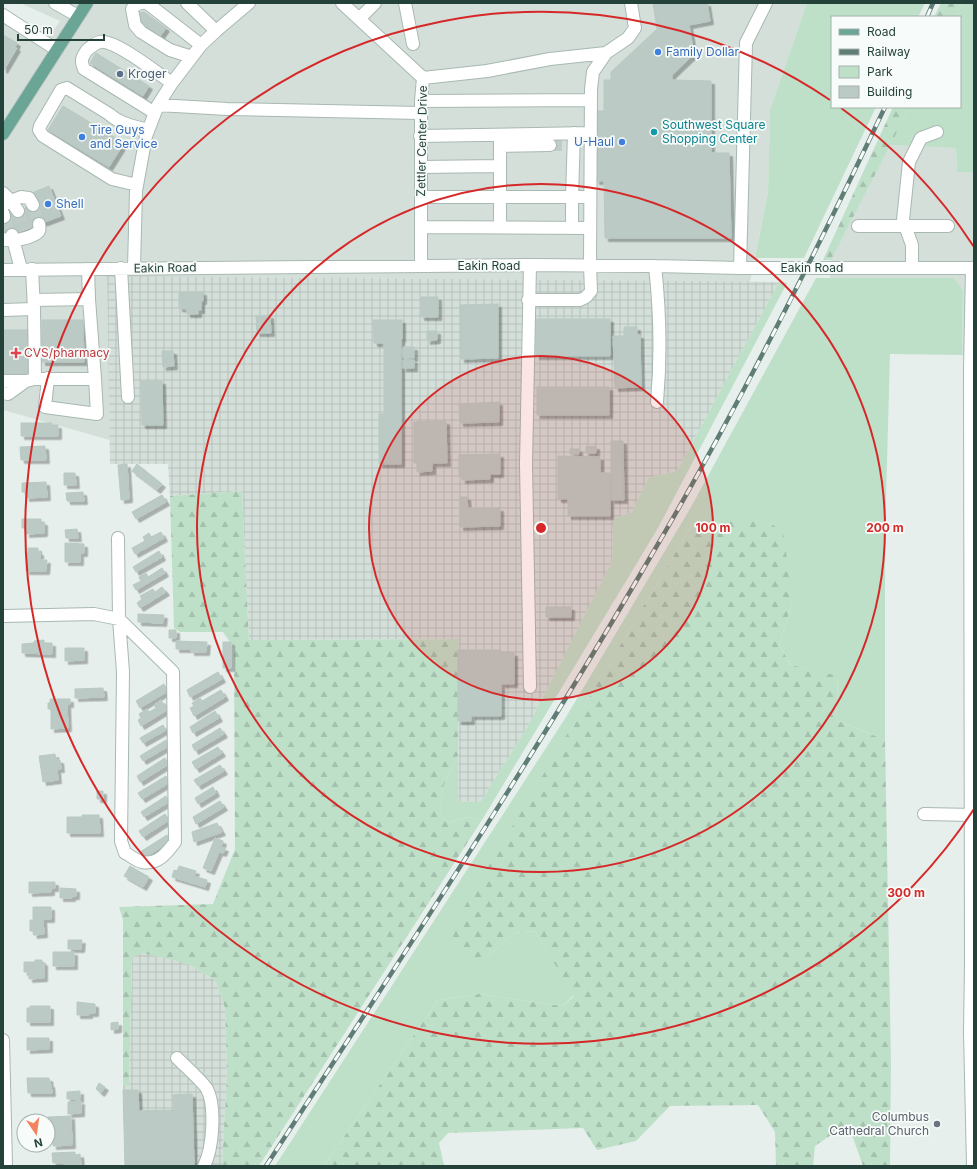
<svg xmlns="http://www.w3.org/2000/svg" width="977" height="1169" font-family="Inter,sans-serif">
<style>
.built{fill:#d4dfda}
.industrial{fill:url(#industrial-grid)}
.green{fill:#bfe0c8}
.forest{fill:url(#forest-firs)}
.building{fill:#bbcac4;stroke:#b8c9c2;filter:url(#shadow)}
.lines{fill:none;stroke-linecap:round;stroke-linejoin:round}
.minor-tunnel{stroke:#bfccc8;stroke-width:12;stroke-dasharray:12 6;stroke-linecap:butt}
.minor-casing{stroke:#a8b8b2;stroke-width:14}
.major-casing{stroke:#c2cac8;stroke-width:14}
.minor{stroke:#fff;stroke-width:12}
.major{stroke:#6aa596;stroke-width:12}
.rail-casing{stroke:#5f7d75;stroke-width:4.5}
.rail{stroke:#f7fbf9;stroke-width:3;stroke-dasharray:9;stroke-linecap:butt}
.ring{fill:none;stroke:#d62828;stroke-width:2}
.shop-dot{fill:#3f7fe0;stroke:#f7fbf9;stroke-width:1.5}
.service-dot{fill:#5c6f8a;stroke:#f7fbf9;stroke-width:1.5}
.culture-dot{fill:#0f9aa8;stroke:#f7fbf9;stroke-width:1.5}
.health-dot{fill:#e0444e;stroke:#f7fbf9;stroke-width:1.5}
.worship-dot{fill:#6b7280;stroke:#f7fbf9;stroke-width:1.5}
.labels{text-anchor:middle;stroke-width:3.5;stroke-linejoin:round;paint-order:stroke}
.shop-label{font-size:12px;fill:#366cbe;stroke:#f7fbf9;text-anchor:start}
.service-label{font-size:12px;fill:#4e5e75;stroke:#f7fbf9;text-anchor:start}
.culture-label{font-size:12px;fill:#0d838f;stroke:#f7fbf9;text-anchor:start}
.street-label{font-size:12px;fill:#24423a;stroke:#f7fbf9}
.health-label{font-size:12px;fill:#be3a42;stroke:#f7fbf9;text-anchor:start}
.worship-label{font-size:12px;fill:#5b616d;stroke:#f7fbf9;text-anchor:end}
.centre{fill:#d62828;stroke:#f7fbf9;stroke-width:2}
.ring-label{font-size:12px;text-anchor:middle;font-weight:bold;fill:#d62828;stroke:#f7fbf9;stroke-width:3.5;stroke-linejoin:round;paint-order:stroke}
</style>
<defs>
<pattern id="industrial-grid" width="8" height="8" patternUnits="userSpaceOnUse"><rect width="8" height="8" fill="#d4dfda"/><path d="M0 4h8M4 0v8" fill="none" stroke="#b6c1bc"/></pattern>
<pattern id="forest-firs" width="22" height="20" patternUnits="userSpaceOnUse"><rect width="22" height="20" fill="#bfe0c8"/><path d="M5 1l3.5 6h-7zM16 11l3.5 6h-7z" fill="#a4c1ad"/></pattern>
<filter id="shadow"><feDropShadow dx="3.5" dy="3.5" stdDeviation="0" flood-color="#0004"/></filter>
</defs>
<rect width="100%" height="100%" fill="#e6efeb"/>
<path class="built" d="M20,3h787l-37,107 -2,82 -18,90 -643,-6 3,164 -107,-30v-388l44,18 13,-19z
M890,145l66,3 1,24h17v184l-12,-1 1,-63 -9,-14h-124l1,-18z"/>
<path class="industrial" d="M107,276l672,6 -102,189 -29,7 -16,34 -19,7 -1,43 -83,162 -48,77 -5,1 -18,-1 1,-162 -210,1 -7,-149 -72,5 -2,-32h-58z
M142,952l46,12 27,16 10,28 2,65 -5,93h-97l-2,-80h6l3,-129z"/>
<path class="green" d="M807,3h118l-7,14h-86v90h44l-72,151h-49l13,-66 2,-82z
M963,3h11v169h-17l-1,-24 -66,-3 20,-38h50v-90h-4z
M816,278h138l9,13 -1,64 -72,-1 -5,183v203l-49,-20 2,-43 -47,-12 -12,-20 13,-41 -99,-81 -123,207 -83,227 27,-24 21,-2 39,64 -12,11 -83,-12 -41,6 -114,166h-49l291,-449 125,-210z
M779,282l8,1 -129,245 -176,292 -14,-3 -21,6 -7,-11 3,-25 15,-32v46l18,1 5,-1 48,-77 83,-162 1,-43 19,-7 16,-34 29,-7z"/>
<path class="forest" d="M941,3h22l-7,14h-22z
M893,107h17l-79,153h-8z
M242,491l7,149 210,-1 -1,116 -15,32 -3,25 7,11 21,-6 14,3 -223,346h-37l5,-93 -2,-65 -10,-28 -27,-16 -46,-11 -10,4 -3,129h-6v-166l-4,-13 94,-3 22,-55 -1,-201 -11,-16h-43l-6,-4 -4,-132z
M767,520l17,14 8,70 -13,41 12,20 47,11 -2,44 49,20 6,323 -1,103h-27l-11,-31 -18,-2 -19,13 -2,20h-37l-1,-34 -17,-27 -88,1 -34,35 -39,9 -14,-22 -135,5 -9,10 5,23h-120l114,-166 41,-6 83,12 12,-10 -39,-65 -21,2 -27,24 -13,4 -21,-12v-23l240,-403z"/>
<path class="building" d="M653,3h54l3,18 -21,4 5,29 -22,21v5l39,1v72h18l2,85h-126l-1,-57h-8v-70h8v-31h7v-8l46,-43z
M144,12l22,16 -7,10 -23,-15 -1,-9z
M3,35l14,8 -2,4 2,1 -13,22 -1,-1z
M96,53l53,33 -6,10 -53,-33z
M63,106l61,37 -15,24 -61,-37z
M49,186l12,30 -16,6 -11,-30z
M40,202l7,19 -43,17 -1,-3v-18z
M179,292h24v9h-2v9h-3v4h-11v-5l-8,-1z
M421,297h17v20h-17z
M498,304v54l-37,1 -1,-54z
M270,315l1,18h-14l-1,-17z
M536,319h74v37h-74z
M42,320h41l1,42h-42z
M373,320h29v19h-1v125h-22v-50h5v-71h-10z
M624,327h13v8h3l1,52 -26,1 -2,-52h11z
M3,330h25v45h-25z
M427,331h10v9l-10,1z
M403,347h11v11h-11z
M162,351h11l1,15 -11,1z
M403,360h11v8h-11z
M141,381h21l1,44h-21z
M537,387h72v28h-72z
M499,402v20l-39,1 -1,-19z
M446,421l1,42h-15v8l-15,1v-9h-3v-41z
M21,423h31v2h6v11h-37z
M611,441h12l1,59h-13z
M45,446l1,14h-25l-1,-13z
M596,446v7h-10v-6z
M570,449h9v5h-9z
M500,454v20h-10v5l-28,1v-5h-3v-20z
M558,456l42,1v16h10v43h-42v-17h-10z
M127,464l2,35 -8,1 -3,-35z
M137,464l25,20 -5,6 -25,-19z
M64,473h11l1,12h-12z
M46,482l1,15 -21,1v-6h-4v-9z
M83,492l1,9h-17l-1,-8z
M162,495l4,7 -30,17 -4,-7z
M460,497h7l1,11h32v18l-40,1z
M22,519h19v3h3v11l-18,1v-6h-4z
M77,529l1,9h-12l-1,-8z
M161,532l3,6 -29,16 -3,-6 13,-7 -2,-4 6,-4 2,4z
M65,543l19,1v9h-4v9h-15z
M28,548h10v4h2v8h7l-1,11h-20v-18h2z
M159,551l3,6 -26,15 -3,-5z
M162,568l3,5 -29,17 -3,-5 8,-4 -2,-4 7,-4 2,4z
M162,587l4,5 -26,16 -3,-5 5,-4 -2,-3 13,-7 2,3z
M546,607h25v10h-25z
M138,614l26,1 -1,8 -25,-1z
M169,630h7v8h-7z
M44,640v3h8v11l-30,-1v-9l12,-1v-2z
M176,641l31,1 -1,10h-15v-3h-15z
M223,642h8v26h-8z
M65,648h19v12l-19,1z
M458,650h43v2l13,1v31h-13v32h-30v5h-13z
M218,672l4,7 -32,18 -3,-7z
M164,684l4,7 -28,17 -4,-7z
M103,688l1,9 -29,1v-9z
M221,690l4,7 -31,19 -4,-8 4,-2 -2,-3 8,-5 2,3z
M50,699h20v5h-3l1,24 -17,1v-20h-3v-6h2z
M161,700l6,10 -26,16 -3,-6 3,-2 -2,-4 8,-5 2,3 7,-4 -2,-3z
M215,711l4,7 -26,15 -3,-6z
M163,725l3,5 -23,13 -3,-5z
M220,728l4,6 -29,17 -3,-6z
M166,740l3,6 -26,15 -3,-5z
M218,747l4,6 -26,16 -4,-7z
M55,754l1,6h4l1,9h-4l1,11 -15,2 -4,-26z
M165,758l4,6 -29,18 -3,-6z
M220,765l4,6 -26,15 -4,-6z
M166,776l3,7 -27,16 -4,-6z
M213,787l3,6 -18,11 -3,-6z
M97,791h6v8h-6z
M166,796l3,6 -25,15 -3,-5z
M220,801l4,6 -28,17 -3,-7z
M165,814l4,6 -26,17 -4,-6z
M82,815h17l1,18h-33v-16h15z
M217,823l5,9 -28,10 -2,-10z
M167,835l4,6 -27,17 -4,-6z
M215,838l8,3 -2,6 4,1 -2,5 -4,-1 -8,19 -8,-3z
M130,866l19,11 -6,10 -19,-11z
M179,866l17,5 -2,5 13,4 -2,7 -33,-10 2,-7 3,1z
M29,882h26v6h-4v4l-22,1z
M60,888l16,1v7h-4v2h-12z
M33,907h18v12h-8l1,15 -10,1 -1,-4h-3v-11h3z
M68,940h14l-1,9h-13z
M53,952h21v14h-21z
M35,960h7v3l2,-1v16l-15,1v-7h-5v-10h11z
M77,1002l18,2v9h-6v2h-12z
M30,1006h20v16h-23v-14h3z
M118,1022v7l-7,1v-7z
M27,1038h22v11l-22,1z
M27,1078h22l1,6h1l1,9h-24z
M99,1083l6,4 -4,6 -5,-4z
M123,1090h15l1,21 35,-1 -1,-15 19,-1 2,72h-69z
M80,1091v8h-13v-7z
M81,1101v12l-13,1v-12z
M71,1116l1,29 -19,1v-7h-3l-2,-22z
M75,1152v3l5,-1 1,12h-17l-1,-3h-10l-1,-10z"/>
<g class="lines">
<path class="minor-tunnel" d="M550,145h15
M33,205l6,19
M18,211l7,19
M4,217l8,18"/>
<g class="minor-casing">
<path id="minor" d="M55,3l23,13
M142,3l-5,1 -5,5 3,16 6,7 29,18 22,7
M147,3l54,42
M187,3l29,28
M342,3l81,75 -2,23v165
M405,3l8,41
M3,15l54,35
M359,19l16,-16
M423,78l64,-7 63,-12 56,-6
M421,101l170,-1
M158,105l69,4 193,4
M155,113l-71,-44c-4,-8 -2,-12 3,-19 4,-3 8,-7 13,-8 15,-3 58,32 72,41
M420,136l171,-3
M501,146l49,-1
M421,167l79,-1
M137,185l-25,-6 -69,-43 -4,-6 1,-4 21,-36 6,-2 42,26c11,10 25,12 39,16
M3,193l8,8 7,10
M421,197h169
M3,204l18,-7 8,1 4,7
M3,213l1,4
M858,226h90
M421,227l169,1
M500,227v-92
M572,228v-31l2,-64
M12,235l9,34
M3,239c7,4 27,-1 34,-6 3,-2 3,-5 2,-9
M530,265l-4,199 4,223
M655,266c5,45 6,91 2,136
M121,268l7,129
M134,268l2,-77 10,-55 12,-31 14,-22 29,-38 15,-14 33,-28
M740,268l6,-225 20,-40
M912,268v-23l-9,-25 6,-58 12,-24 16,-6
M972,268l-2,102 1,593 -1,69 3,134
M3,270l527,-5 125,1 85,2h234
M34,300l55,-1
M528,300h52l6,-3 5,-6 -1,-25 1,-177 2,-17 13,-19 22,-15 7,-10 -4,-25
M34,309l1,70
M3,310l31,-1 -2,-40
M48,378l-3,29 52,7 -2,-35
M3,381h23
M3,393l5,1 18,-13 9,-2h60l-6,-80 -1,-30
M3,616l91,-2 25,5 54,53 2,170c-8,11 -17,23 -33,20 -6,-1 -12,-7 -17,-9l-4,-12 2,-169 -4,-53 -1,-81
M924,814l50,1
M3,1040l3,126
M177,1058c7,7 26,24 30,31 9,17 6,60 -3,77"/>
</g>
<g class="major-casing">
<path id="major" d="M3,134l84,-131"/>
</g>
<use href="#minor" class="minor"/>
<use href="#major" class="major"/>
<g class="rail-casing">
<path id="rail" d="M927,17l6,-14
M266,1166c130,-200 262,-399 382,-605 87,-147 164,-300 237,-454"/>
</g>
<use href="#rail" class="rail"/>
</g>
<circle cx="541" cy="528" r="172" fill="#d62828" fill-opacity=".12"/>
<g class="ring">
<circle cx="541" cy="528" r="172"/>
<circle cx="541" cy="528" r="344"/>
<path d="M974 809A516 516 0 1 1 830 100M841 108A516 516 0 0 1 974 247"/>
</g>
<g class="shop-dot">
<circle cx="658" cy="52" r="4"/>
<circle cx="82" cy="137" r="4"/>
<circle cx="622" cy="142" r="4"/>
<circle cx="48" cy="204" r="4"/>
</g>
<circle class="service-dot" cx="120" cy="74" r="4"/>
<circle class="culture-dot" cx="654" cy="132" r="4"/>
<path class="health-dot" d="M14 347h4v4h4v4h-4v4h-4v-4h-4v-4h4z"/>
<circle class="worship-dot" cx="937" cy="1124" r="4"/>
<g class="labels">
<g class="shop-label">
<text x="666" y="56">Family Dollar</text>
<text x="90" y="134">Tire Guys<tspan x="90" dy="14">and Service</tspan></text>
<text x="614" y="146" text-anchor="end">U-Haul</text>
<text x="56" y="208">Shell</text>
</g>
<g class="service-label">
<text x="128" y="78">Kroger</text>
</g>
<g class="culture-label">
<text x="662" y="129">Southwest Square<tspan x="662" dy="14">Shopping Center</tspan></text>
</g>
<g class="street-label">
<text transform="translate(422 141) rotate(-89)" y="4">Zettler Center Drive</text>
<text x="489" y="270">Eakin Road</text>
<text transform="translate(165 268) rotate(-1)" y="4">Eakin Road</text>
<text x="812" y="272">Eakin Road</text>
</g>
<g class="health-label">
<text x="24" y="357">CVS/pharmacy</text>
</g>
<g class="worship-label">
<text x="929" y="1121">Columbus<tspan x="929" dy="14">Cathedral Church</tspan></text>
</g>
</g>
<circle cx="541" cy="528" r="6" class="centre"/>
<g class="ring-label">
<text x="713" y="532">100 m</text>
<text x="885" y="532">200 m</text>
<text x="906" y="897">300 m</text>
</g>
<rect width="977" height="1169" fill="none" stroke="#24423a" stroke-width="8"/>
<rect x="831" y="16" width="130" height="92" fill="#f7fbf9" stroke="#a3b1ad"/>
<rect x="839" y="29" width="20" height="6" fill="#6aa596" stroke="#a3b1ad"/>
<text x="867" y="36" font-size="12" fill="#24423a">Road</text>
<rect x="839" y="49" width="20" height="6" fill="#5f7d75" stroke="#a3b1ad"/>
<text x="867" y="56" font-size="12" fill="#24423a">Railway</text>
<rect x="839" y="66" width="20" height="12" fill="#bfe0c8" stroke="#a3b1ad"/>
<text x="867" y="76" font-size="12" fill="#24423a">Park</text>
<rect x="839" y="86" width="20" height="12" fill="#bbcac4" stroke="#a3b1ad"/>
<text x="867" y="96" font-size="12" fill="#24423a">Building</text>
<g transform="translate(36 1133) rotate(167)"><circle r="19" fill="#f7fbf9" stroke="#a3b1ad"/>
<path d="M0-3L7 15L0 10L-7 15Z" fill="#f4845f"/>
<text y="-6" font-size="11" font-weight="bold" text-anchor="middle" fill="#24423a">N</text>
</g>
<path d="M18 34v6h86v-6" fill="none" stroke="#24423a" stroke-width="2"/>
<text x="24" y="34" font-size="12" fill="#24423a" stroke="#f7fbf9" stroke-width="3" paint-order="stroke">50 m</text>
</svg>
